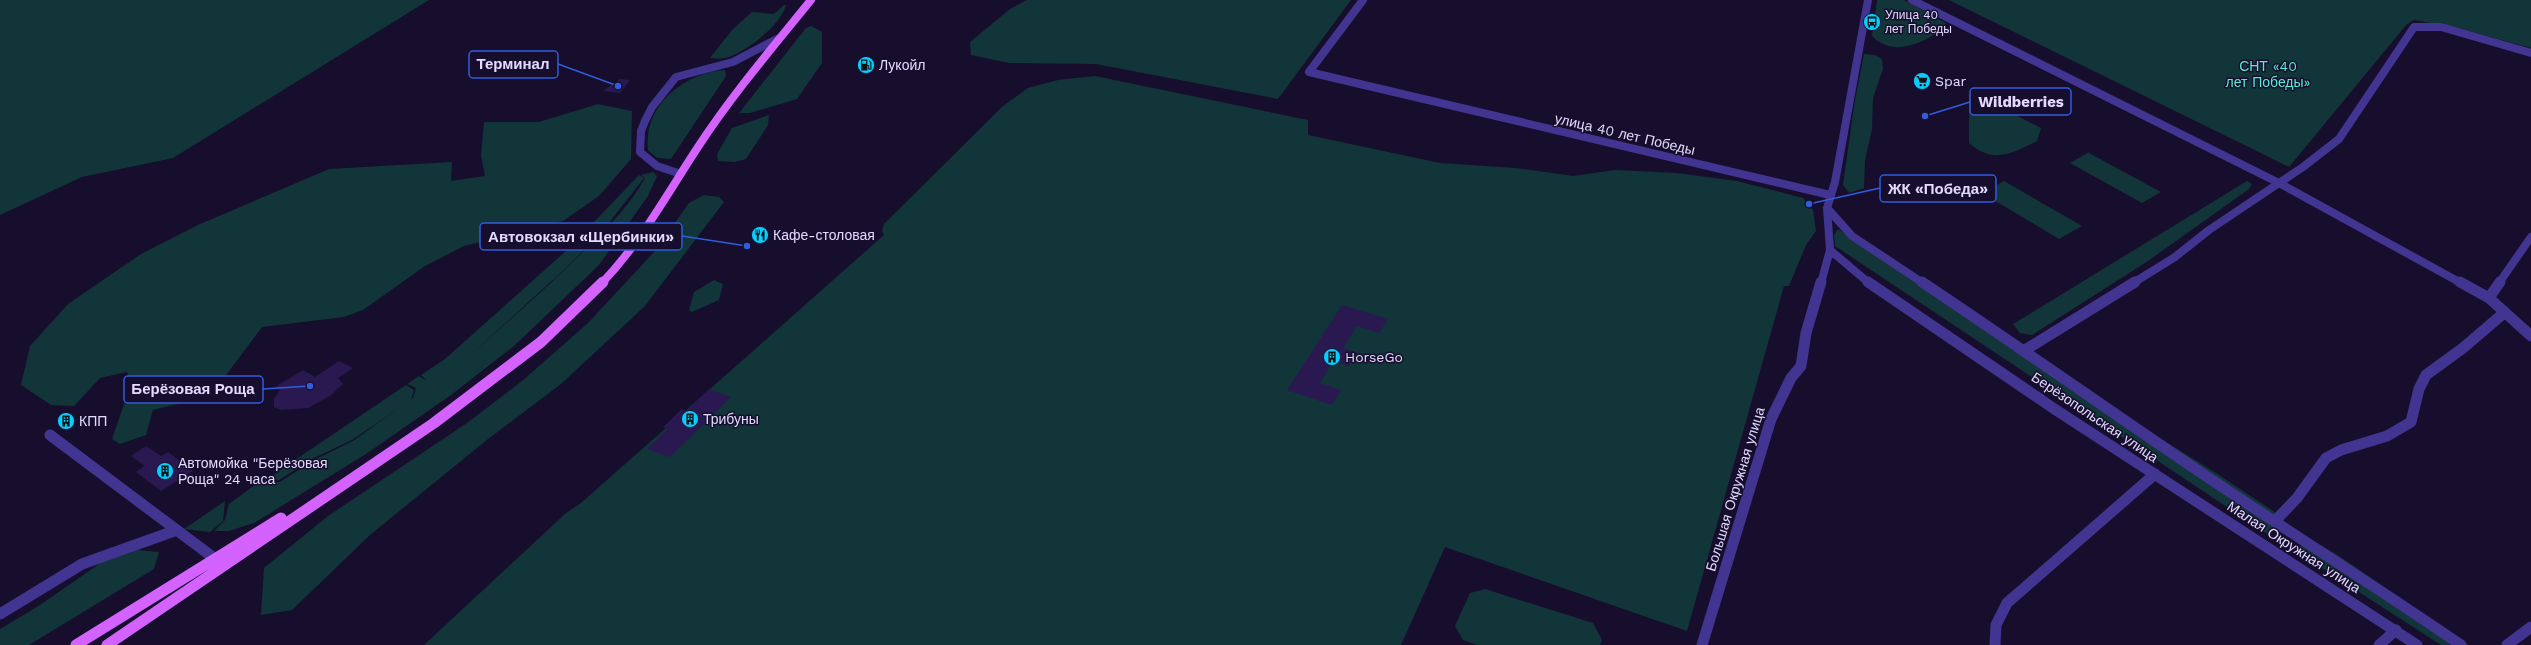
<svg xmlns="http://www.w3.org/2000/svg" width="2531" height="645" font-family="'Work Sans',sans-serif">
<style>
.green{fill:#113538}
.building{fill:#291950}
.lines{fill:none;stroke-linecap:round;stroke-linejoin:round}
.street-far1{stroke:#413591;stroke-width:8}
.street{stroke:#413591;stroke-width:11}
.primary-far1{stroke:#d362ff;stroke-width:8}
.primary{stroke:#d362ff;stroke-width:11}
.labels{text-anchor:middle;stroke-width:3;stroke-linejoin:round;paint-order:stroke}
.far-poi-label{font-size:12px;fill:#e2dbff;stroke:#170e2d;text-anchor:start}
.poi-label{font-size:14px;fill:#e2dbff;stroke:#170e2d;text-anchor:start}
.park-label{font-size:14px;fill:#59ecd6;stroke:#170e2d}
.street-label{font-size:14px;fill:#e2dbff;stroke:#170e2d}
.leader{fill:none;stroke:#315cdc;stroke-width:1.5}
.callout-dot{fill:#315cdc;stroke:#170e2d;stroke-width:1.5}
.callout{fill:#170e2d;stroke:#315cdc;stroke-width:1.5}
.callout-label{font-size:15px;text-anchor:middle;font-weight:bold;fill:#e2dbff}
</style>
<rect width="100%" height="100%" fill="#170e2d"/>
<path class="green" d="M0,0h429l-256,158 -91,19 -82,38z
M1027,0h324l-73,99 -182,-35 -87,-1 -38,-8 -1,-13 40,-33z
M1877,0h27l42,23 -2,6c-23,14 -50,29 -72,7z
M1949,0h582v48l-73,-20 -44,-8 -7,4 -118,143z
M784,5h2c-5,20 -39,46 -57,52 -6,2 -14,2 -19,1l22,-28 20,-18 22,2z
M811,26l11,6v31l-25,36 -47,14h-11l67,-85z
M1864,54l11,1 7,4 1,10 -10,29 -1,31 -7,31 -1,28 -15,5 -6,-8 11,-79z
M725,70l1,6 -55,83 -14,-1 -9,-8c-5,-45 36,-77 77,-80z
M1095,76l213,44v15l132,28 76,5 57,8 42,-6 62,3 60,8 66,17 10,12 3,21 -10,14 -17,41h-5l-97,345 -242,-84 -44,98h-977l142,-132 15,-10 303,-268 -2,-4 2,-7 119,-118 25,-18 30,-8z
M1973,93l68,35 -4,13c-25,13 -45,23 -68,2v-48z
M598,104l34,7 -1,48 -32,37 -36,25 -99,25 -39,20 -62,44 -19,7 -82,10 -44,59 -17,12 -48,12 -7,25 -26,9 -8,-5 19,-55 -4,-12 -27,6 -26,28 -23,-1 -30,-20 9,-39 38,-42 73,-50 57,-29 131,-56 123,-7 -1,19 34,-5 -4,-20 3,-34h55z
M769,115l-1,10 -22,34 -11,3 -17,-1 -1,-7 15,-26z
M2089,152v1l72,39 -19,11 -72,-40z
M653,172l4,4 -9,20 -49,69 -85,81 -63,49 -85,59 -112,69 -25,8h-15l11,-11 4,-16 33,-24 18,2 34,-22 39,-19 60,-43 3,-10 -9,-4 12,-8 8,5 -6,-6 24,-16 122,-109 72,-75 5,3 -43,55 -35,35 -111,101c44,-40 90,-79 132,-121 21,-21 44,-44 58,-70l-4,-3z
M2004,181l78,45 -23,13 -77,-46z
M2247,181l5,3 -3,5 -101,72 -116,74 -12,-2 -7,-9z
M704,195l15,2 5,5 -79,104 -84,78 -73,55 -118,96 -78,75 -31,5 3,-47 64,-52 139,-93 55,-42 66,-58 67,-72 34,-48z
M1838,229l179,120 202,126 63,42 -13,18 -434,-289 -1,-11z
M714,280l9,4 -4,16 -27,12 -3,-2 5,-18z
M406,385l8,5 -3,10 -59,40 -38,18 -35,22 -10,-1 14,-11z
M225,501l-2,20 -13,11 -26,-3z
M2306,537l30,17 133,91h-28l-144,-93z
M138,550l21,2 -5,17 -125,76h-29v-16l40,-24 62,-43z
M1485,589l108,34 9,17 -2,5h-123l-14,-5 -8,-14 15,-33z"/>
<path class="building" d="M620,79l10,1 -10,13 -17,-2z
M1342,305l46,14 -9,14 -22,-7 -14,22 14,5 -8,13 -16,-5 -13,22 21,7 -9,15 -45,-15z
M339,361l14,7 -15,10 5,6 -13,12 -22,12 -27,2 -7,-3v-8l6,-9 -5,-3 28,-17 12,7z
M709,389l22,8 -61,60 -23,-8 21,-20 -5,-2 19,-18 4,2z
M146,446l15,10 7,-4 25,19 -32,20 -25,-19 9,-6 -14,-10z"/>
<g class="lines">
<path class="street-far1" d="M1363,0l-54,72 521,123
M1912,0l367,183 182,100
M681,174l-24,-8 -17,-14 1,-21 4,-10 7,-14 24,-30 57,-15 44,-23
M1827,208l25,28 71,47
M1830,250l39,33
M1821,283l9,-33 -3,-42 8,-26 33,-182
M2133,283l42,-26 34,-27 94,-63 36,-28 75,-112h27l90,26
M2499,283l32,-46"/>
<path class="street" d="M1868,282l188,128 361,235
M1922,282c93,62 185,127 278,190 86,58 175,114 261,173
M2460,282l29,16 42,38
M2489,298l11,-16
M2025,350l110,-68
M50,435l164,123
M2275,521l22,-23 29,-40 15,-8 46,-14 24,-14 8,-33 7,-14 37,-27 42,-36
M0,614l82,-50 95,-34
M1702,645l69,-226 20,-41 10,-12 5,-33 15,-51
M1995,645l1,-20 11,-22 148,-129
M2379,645l17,-15
M2507,645l24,-18"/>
<path class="primary-far1" d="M602,283c39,-41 65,-89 96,-136 34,-52 74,-99 113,-147"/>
<path class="primary" d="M76,645l205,-127
M107,645l327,-222 107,-81 62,-60"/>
</g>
<defs>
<g id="bus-disc" transform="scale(0.9)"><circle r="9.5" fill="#07ceff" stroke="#170e2d"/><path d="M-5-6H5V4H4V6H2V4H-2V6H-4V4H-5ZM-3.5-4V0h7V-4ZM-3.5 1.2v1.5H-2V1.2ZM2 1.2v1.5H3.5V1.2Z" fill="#111"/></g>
<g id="fuel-disc" transform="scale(0.9)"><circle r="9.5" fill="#07ceff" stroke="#170e2d"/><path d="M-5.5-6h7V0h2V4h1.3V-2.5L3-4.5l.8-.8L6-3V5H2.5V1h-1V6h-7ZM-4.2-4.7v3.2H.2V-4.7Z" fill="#111"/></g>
<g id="supermarket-disc" transform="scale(0.9)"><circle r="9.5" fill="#07ceff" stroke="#170e2d"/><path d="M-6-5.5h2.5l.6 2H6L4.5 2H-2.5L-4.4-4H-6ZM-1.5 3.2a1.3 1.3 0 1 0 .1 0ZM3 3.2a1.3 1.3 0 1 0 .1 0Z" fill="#111"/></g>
<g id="restaurant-disc" transform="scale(0.9)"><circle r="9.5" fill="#07ceff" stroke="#170e2d"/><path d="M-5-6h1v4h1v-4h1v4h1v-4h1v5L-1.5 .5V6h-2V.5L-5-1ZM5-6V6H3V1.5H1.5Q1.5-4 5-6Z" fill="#111"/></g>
<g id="building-disc" transform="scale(0.9)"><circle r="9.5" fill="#07ceff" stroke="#170e2d"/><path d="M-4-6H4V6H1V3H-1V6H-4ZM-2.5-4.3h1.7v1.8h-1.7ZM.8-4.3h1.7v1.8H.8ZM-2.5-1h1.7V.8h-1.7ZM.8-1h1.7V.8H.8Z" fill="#111"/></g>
</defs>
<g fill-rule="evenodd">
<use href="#bus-disc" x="1872" y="22"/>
<use href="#fuel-disc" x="866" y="65"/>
<use href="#supermarket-disc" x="1922" y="81"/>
<use href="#restaurant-disc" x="760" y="235"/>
<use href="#building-disc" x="1332" y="357"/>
<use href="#building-disc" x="690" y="419"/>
<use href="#building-disc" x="66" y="421"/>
<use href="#building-disc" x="165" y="471"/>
</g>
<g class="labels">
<g class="far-poi-label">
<text x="1885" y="19">Улица 40<tspan x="1885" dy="14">лет Победы</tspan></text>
</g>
<g class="poi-label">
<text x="879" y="70">Лукойл</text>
<text x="1935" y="86">Spar</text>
<text x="773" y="240">Кафе-столовая</text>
<text x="1345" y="362">HorseGo</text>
<text x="703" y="424">Трибуны</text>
<text x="79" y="426">КПП</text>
<text x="178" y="468">Автомойка "Берёзовая<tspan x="178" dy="16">Роща" 24 часа</tspan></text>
</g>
<g class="park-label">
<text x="2268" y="71">СНТ «40<tspan x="2268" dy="16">лет Победы»</tspan></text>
</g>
<g class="street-label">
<text transform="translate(1625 134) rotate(13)" y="5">улица 40 лет Победы</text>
<text transform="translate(2095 417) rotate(34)" y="5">Берёзопольская улица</text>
<text transform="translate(1735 489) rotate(-73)" y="5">Большая Окружная улица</text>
<text transform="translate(2294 547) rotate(33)" y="5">Малая Окружная улица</text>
</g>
</g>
<path class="leader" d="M618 86L558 64M1925 116L1970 102M1809 204L1880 188M747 246L682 236M310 386L263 389"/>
<g class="callout-dot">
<circle cx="618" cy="86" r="4"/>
<circle cx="1925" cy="116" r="4"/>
<circle cx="1809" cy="204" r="4"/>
<circle cx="747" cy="246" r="4"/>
<circle cx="310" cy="386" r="4"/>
</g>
<g class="callout">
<rect x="469" y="51" width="89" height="27" rx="4"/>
<rect x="1970" y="88" width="101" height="27" rx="4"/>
<rect x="1880" y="175" width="116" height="27" rx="4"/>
<rect x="480" y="223" width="202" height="27" rx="4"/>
<rect x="124" y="376" width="139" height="27" rx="4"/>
</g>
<g class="callout-label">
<text x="513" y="69">Терминал</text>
<text x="2021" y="107">Wildberries</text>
<text x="1938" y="194">ЖК «Победа»</text>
<text x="581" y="242">Автовокзал «Щербинки»</text>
<text x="193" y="394">Берёзовая Роща</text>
</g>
</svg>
